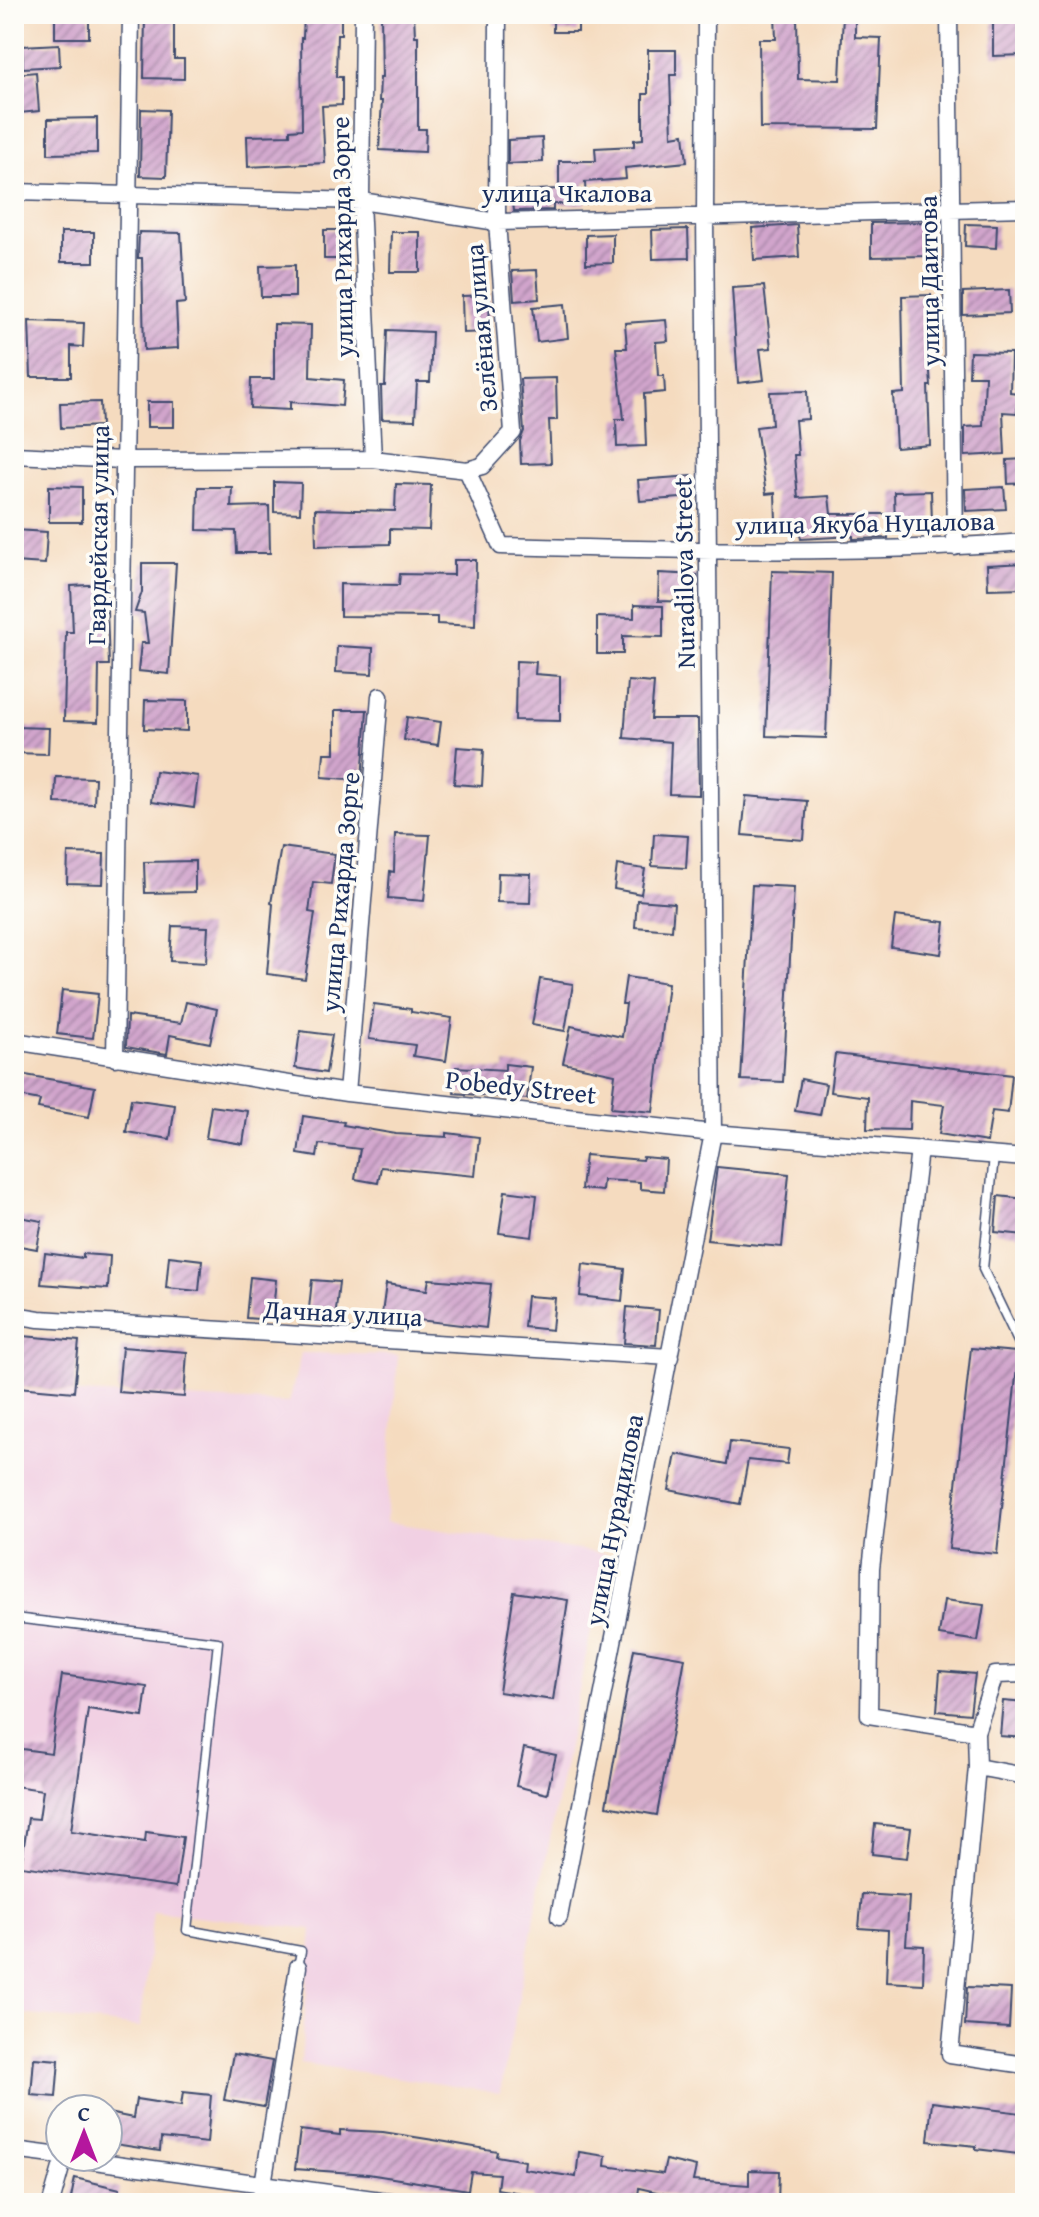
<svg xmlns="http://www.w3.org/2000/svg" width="1039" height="2217" font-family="'Gentium Book Plus',serif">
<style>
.built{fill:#f1d0e3}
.building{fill:url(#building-hatch)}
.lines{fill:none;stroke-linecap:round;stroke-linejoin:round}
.service-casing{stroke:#3c496d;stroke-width:11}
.minor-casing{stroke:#3c496d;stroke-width:19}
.service{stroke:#fff;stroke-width:8}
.minor{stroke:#fff;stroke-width:16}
.labels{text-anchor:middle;stroke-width:7;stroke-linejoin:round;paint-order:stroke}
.street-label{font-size:26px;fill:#1b2f5e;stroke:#fdfcf7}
</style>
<defs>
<pattern id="building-hatch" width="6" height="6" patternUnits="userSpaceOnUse" patternTransform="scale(2)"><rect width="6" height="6" fill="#d1a5cc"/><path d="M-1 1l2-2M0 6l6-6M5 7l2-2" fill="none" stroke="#a987a9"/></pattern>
</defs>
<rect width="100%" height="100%" fill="#fdfcf7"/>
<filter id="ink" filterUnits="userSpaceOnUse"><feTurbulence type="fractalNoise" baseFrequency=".0125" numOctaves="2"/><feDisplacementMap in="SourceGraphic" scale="16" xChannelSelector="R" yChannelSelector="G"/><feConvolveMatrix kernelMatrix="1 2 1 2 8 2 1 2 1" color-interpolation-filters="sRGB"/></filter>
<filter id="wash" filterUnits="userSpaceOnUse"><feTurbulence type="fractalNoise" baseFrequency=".006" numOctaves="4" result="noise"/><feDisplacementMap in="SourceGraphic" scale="32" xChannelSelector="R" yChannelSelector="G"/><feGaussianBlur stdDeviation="1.8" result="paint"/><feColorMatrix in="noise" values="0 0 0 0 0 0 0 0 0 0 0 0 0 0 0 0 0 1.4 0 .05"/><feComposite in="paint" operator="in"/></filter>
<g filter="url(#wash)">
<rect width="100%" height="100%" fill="#f5dbbf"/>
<path class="built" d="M301,1353l97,2 -12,167 220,32 -106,539 -199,-30 11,-134 -159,-18 -13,116 -126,-14v-615l4,-8 271,13z"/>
<g id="blocks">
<path class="building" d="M55,14h34v24h-34z
M145,14h29v45h10v20l-40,-1z
M304,14h37v20h-4l-1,43h6v28l-20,1 3,57 -77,4 -1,-31 43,-1v-5l12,-1 -1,-91h2z
M381,14h33l1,22h3v93h8l-1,23 -46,-2 3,-49h-3l1,-23h2z
M553,14h25v18h-25z
M775,14h22l1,65 42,1 3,-66h12v23l26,1 -4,91 -117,-1 -1,-89h17z
M993,14h32v41l-32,1z
M59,44l1,22 -37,2 -1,-22z
M648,50h28v25h-6l2,61 12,-2 3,28 -62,6 1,11 -41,3 1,22h-33v6l-39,1 -2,-20 47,-2v-28h37l-1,-13 39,-2v-6l9,-1v-45h5z
M36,72l3,39 -19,2 -4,-39z
M141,109l27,1 -2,67 -26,-1z
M97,118v35l-49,1v-35z
M542,138l1,24 -35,2v-24z
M927,222v34l-56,1v-34z
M966,224l31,1 -1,23 -31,-2z
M797,225l2,32 -45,3 -2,-32z
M688,229l1,29 -36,1 -1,-29z
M324,230h23v29h-23z
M61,232h33v30h-33z
M139,232l42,1 4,70 -9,1 2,44 -34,2 -2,-92h-4z
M391,232h29v40h-30z
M613,234v29l-27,1v-29z
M295,265v32h-34l-1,-31z
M537,270l2,29 -25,2 -2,-30z
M764,286l7,62 -11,1 4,31 -26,3 -6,-95z
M1009,290l1,23 -47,2v-23z
M489,295l1,37 -27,1 -1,-37z
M931,295l2,36h-6l4,55h-3l2,59 -34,3 -3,-54 11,-1 -2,-97z
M565,304l3,34 -31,4 -4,-35z
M666,320l2,21 -12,1 2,34h6l1,16 -21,2 2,52 -29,1 -1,-28h8l-8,-71h11l-2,-25z
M29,321l55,2 -1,24 -12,-1v31h-40z
M274,324l37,1 -1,52 34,3 -2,26 -52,-4v8l-40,-2 1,-29h23z
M387,330l45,2 -2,50h-13l-2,38 -33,-1 -1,-33h4z
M970,352l41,1 -1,39 8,1 -1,20 -14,-1 2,42 -40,2v-29l18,-1 2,-50h-16z
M556,378l1,42h-8l2,43 -30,1 -1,-23 4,-10 -4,-52z
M807,391l1,28 -13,1 3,35h-4l4,43 31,-2 2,18h57v24l-35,1v-3l-52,3 -4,-18h-21l-1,-28 -9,1 -10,-67 16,-2 -2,-33z
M100,402l1,24 -40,2 -1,-25z
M147,402h27v25h-27z
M1025,459v24l-17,1 -1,-24z
M692,476l2,21 -54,4 -2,-21z
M274,482l27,1 -1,30 -26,-1z
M396,484l35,1 -2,45 -39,-1v15l-74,2 -1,-37 80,2z
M49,486l33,1v35h-33z
M198,487h34l-1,20 38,-1 1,47h-33l-1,-22 -39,-1z
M1004,487l2,22 -40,2 -1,-22z
M931,491l1,32 -37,1 -1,-32z
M14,530l33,2 -2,32 -31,-2z
M454,560h22l-1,66 -38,-2v-7l-97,-1v-32l59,1 1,-11 54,1z
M142,563h34l-7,111 -31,-3 3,-28h7l-4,-30 -9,-1 7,-20z
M1025,563v25l-37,1 -1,-24z
M772,571l60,2 -6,165 -60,-2z
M659,573l38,2v27l-39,-1z
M106,584l3,81h-10l-1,57 -34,-1 2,-89h7l-2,-46z
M634,605l29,1v31l-40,-1v18h-26v-37l37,1z
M337,646l36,2 -1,26 -36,-2z
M516,661l20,1 -1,12 25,2v45l-45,-1z
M628,681l26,2 -3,36h47l1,76 -30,-1 2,-52 -47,-4z
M145,700l42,1v30l-43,-2z
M335,710h32l-5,70 -40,-3 2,-24h11z
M407,717l34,5 -3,23 -34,-5z
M14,727l35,1 -1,26 -34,-1z
M457,747l27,2 -2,37 -28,-2z
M155,771l43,5 -4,32 -43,-6z
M56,777l39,1 -1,26 -39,-1z
M746,796l61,5 -3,39 -62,-5z
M395,834l35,1 -6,66 -36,-3 2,-27 4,1z
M654,834l34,2 -2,32 -34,-2z
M281,847l54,7 -4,30 -18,-2 -4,30 6,1 -10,66 -38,-5 6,-70 -2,-1z
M68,853l36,1 -1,30 -36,-1z
M195,861v31l-50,1 -1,-31z
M617,865l28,4 -4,25 -27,-5z
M498,873l33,1 -1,29 -33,-1z
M752,885l42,2 -11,195 -42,-2z
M637,900l37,3 -2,27 -37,-3z
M895,916l50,6 -4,32 -50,-7z
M172,926l36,1 -2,36 -36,-2z
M626,977l42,6 -15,129 -42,-4 4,-34 -52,-11 8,-37 51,11 4,-33h-4z
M540,979l33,5 -8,47 -33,-6z
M62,990l36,4 -5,44 -36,-4z
M186,1002l31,7 -7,34 -40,-8 -3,19 -41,-7 1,-31 54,7z
M374,1004l37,5v3l41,6 -6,43 -33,-5 2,-11 -46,-6z
M300,1031l32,4 -6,38 -31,-5z
M835,1054l177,21 -4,38 -16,-2 -5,31 -48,-8 5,-29 -34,-4 -1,29 -42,-1 1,-32 -38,-5z
M505,1064l26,3 -4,32 -73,-6 2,-26 49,3z
M14,1073l81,14 -6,30 -51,-9 2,-8 -26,-5z
M801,1079l25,5 -6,31 -25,-4z
M131,1099l44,6 -5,34 -44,-7z
M211,1106l37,5 -5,33 -37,-6z
M303,1116l41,6 -1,3 53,9 51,3v-4l32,4 -4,39 -94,-9 -3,16 -23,-4 5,-30 -41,-5 -2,13 -19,-3z
M585,1155l57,5 1,-3 23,2 -2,32 -24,-2v-7l-37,-2 -1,11 -21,-2z
M717,1167l72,7 -7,73 -75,-7z
M505,1191l32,4 -5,42 -33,-4z
M998,1196l27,3v36l-30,-3z
M14,1216l28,5 -5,28 -23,-4z
M45,1253l38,5v-4l27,2 -2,33 -67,-5z
M169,1256l33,4 -3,31 -33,-3z
M583,1264l42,5 -3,32 -42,-5z
M250,1277l26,3 -4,40 -26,-2z
M429,1279l62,5 -5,44 -84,-10 -1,5 -20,-2 5,-37 41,6z
M312,1280l27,2 -4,38 -27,-2z
M527,1296l28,2 -3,32 -28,-3z
M627,1307l32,3 -3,35 -32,-2z
M23,1336l56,5 -5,51 -56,-5z
M122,1347l65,5 -3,45 -66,-5z
M971,1348l45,4 2,6 -21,196 -48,-5z
M730,1442l59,7 -2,15 -39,-4 -8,44 -71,-14 7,-36 51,10z
M514,1592l54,8 -15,100 -54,-8z
M944,1600l40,5 -6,36 -39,-6z
M634,1649l51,9 -28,157 -51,-9z
M940,1671l35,3 -5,40 -33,-3z
M62,1675l85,12 -4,30 -55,-8 -17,122 74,11 1,-10 37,5 -7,50 -155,-21 7,-48 11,1 4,-29 -29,-4v-38l37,5z
M1003,1701l22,2v35l-25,-2z
M524,1748l32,7 -9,39 -31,-8z
M875,1824l36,4 -4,30 -35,-4z
M862,1894l47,3 -3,48 18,1 -1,38 -37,-2 2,-52 -29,-2z
M967,1987l44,2 -2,39 -44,-3z
M233,2054l39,7 -8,46 -40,-7z
M34,2058l25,2 -3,37 -25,-2z
M183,2092l28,3 -4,48 -46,-5 -1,13 -52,-8v-30l25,5 3,-19 45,7z
M932,2102l90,11 -4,41 -42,-5v-3l-48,-5z
M300,2130l40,5v-5l43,2 63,10 51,9 -1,5 29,5 -1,8 52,8 3,-25 27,4 -1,10 58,8 3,-14 30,7 -3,14 56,4v-15l30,1 -1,32h-74l-65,-15 -2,15h-43l-31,-4v4h-11l-19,-3v-5l-36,-6 2,-15 -28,-2 -3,18 -100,-16 -73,-5z
M75,2178l45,11 -2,14h-48z"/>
</g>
</g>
<g filter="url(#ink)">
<use href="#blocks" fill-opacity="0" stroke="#3c496d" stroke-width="2"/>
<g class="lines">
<g class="service-casing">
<path id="service" d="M994,1156l-11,113 42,87
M14,1618l204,24 -31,288 114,21 -3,16"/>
</g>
<g class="minor-casing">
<path id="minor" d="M363,14l-2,187 12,258
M949,14l6,533
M14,192l347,9 136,21 528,-14
M14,455l109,5 250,-1 94,11 15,-4 31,-34 -16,-210 1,-208
M467,470l34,76c175,4 350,9 524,-4
M14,1041l333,52 366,40 312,25
M115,1058l16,-1044
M347,1093l33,-397
M919,1149l-48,420 -2,146 107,17 1,35 -27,287 75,11
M14,1315l25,4 631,38
M976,1732l19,-57 30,-1
M977,1767l48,9
M559,1917l154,-784 -8,-918 1,-201
M14,2150l46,6
M65,2157l338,46
M51,2203l13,-46
M260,2203l38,-236"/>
</g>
<use href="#service" class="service"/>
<use href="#minor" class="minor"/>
</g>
</g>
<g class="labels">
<g class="street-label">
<text x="567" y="202">улица Чкалова</text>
<text transform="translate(342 237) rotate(-91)" y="9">улица Рихарда Зорге</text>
<text transform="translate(929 281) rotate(-91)" y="9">улица Даитова</text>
<text transform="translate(481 328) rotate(-95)" y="9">Зелёная улица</text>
<text transform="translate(865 523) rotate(-1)" y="9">улица Якуба Нуцалова</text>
<text transform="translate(98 535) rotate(-89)" y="9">Гвардейская улица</text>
<text transform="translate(684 573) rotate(-91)" y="9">Nuradilova Street</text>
<text transform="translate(340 892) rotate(-85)" y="9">улица Рихарда Зорге</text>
<text transform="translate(521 1087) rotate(6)" y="9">Pobedy Street</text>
<text transform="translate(343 1313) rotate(3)" y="9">Дачная улица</text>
<text transform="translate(614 1520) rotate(-79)" y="9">улица Нурадилова</text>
</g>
</g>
<rect width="1039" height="2217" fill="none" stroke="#fdfcf7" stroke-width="48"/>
<g transform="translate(84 2133)"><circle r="38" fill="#fdfcf7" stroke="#a3aaba" stroke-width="2"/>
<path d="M0-6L14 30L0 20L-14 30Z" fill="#b5179e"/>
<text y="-12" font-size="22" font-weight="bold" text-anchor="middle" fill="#1b2f5e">С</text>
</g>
</svg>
